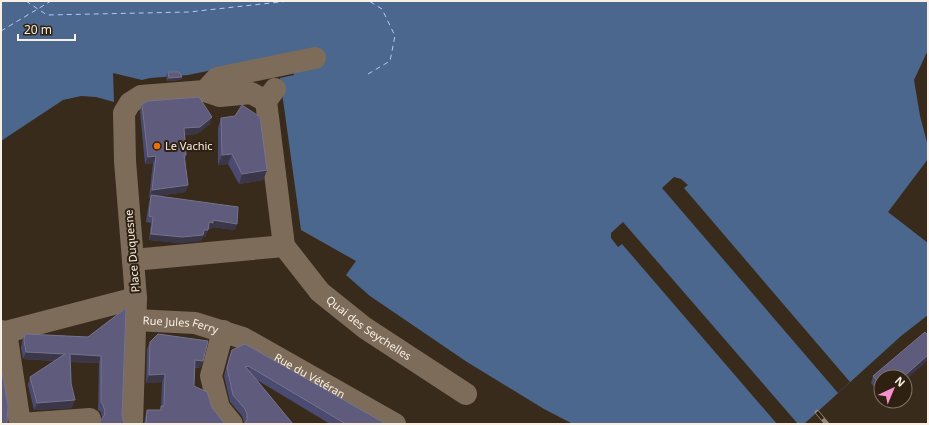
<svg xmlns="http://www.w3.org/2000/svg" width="929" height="425" font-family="'Noto Sans',sans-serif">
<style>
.water{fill:#4c678e}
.pier{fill:#392b1b}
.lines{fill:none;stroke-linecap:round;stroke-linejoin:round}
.ferry{stroke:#a9cdff;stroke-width:1;stroke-dasharray:5 4;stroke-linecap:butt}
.minor{stroke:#7d6c5a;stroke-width:22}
.rail-casing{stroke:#918678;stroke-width:4.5}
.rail{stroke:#2f2111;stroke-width:3;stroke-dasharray:9;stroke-linecap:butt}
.wall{fill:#4b4a70}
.shaded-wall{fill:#3c3649}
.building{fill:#5e5b7c;stroke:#76738d}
.food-dot{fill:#e8710a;stroke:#2f2111;stroke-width:1.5}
.labels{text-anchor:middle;stroke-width:4;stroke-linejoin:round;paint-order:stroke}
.poi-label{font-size:11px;fill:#f9f0e5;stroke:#2f2111;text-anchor:start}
.street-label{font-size:11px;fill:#f9f0e5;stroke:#2f2111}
</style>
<rect width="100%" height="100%" fill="#392b1b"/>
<path class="water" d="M1,1h927v49l-14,30 6,36 8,30v13l-40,53 40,31v72l-27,21 -97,88h-231l-29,-15 -77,-47 -97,-66 -24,-21 10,-14 -55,-31 -21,-152 14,-3 -3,-21 -103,21 -38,3 -8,2 -29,-7 1,29 -18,-5 -15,-1 -18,4 -62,41z"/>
<path class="pier" d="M674,177l7,2 7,6 -4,3 166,194 -12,11 -176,-205z
M623,222l175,202h-21l-155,-180 -4,3 -7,-9v-5z"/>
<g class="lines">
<path class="ferry" d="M26,1l21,14 142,-3 100,-11
M1,31l50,-30
M368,74l22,-13 5,-25 -13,-27 -13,-8"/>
<g class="minor">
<path d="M275,89l-9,12 18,145"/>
<path d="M205,91l12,-13 98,-20"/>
<path id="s1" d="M284,246l36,46 45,36 101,66"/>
<path d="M133,260l151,-14"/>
<path id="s2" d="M135,320l60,3 48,15 152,86"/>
<path d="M1,331l5,1 130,-34"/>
<path d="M223,331l-12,45 8,32 13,16"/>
<path d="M6,332l14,92"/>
<path d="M20,424l70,-5"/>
<path d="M132,424l4,-126 -11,-137 -1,-48 6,-10 11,-7 64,-5 15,5 31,-3 15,8"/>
</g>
<g class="rail-casing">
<path id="rail" d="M817,412l10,12"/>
</g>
<use href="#rail" class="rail"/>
</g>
<path class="wall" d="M168,72l14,5 -1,3 -14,1 -1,-6z
M142,104l68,20 -13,10 -12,1 1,20 -1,4 3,26 -3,7 -27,4 77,34 -23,-3 -1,2h-3l-3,8 -2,-1 -2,5 -21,2 -31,-3 2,-17 -5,-1 3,-20 2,-5 -2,1 4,-35 -8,1 -5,-52z
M221,118l46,52 -4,10 -24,4 -11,-20 -10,1v-37z
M126,308l-4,108 2,7 1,1h-26l1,-3 2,-3 -1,-6 -3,-2 1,-47 -28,-1 1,46 -38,2 -6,-25 2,-8 25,-16 -32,-2 -2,-11 1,-7 3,-7 63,3z
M150,342l53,19 -3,7h-5l-1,18 18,22 -68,16 1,-6 2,-8h13l1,-3 1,-25 -16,1 1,-34z
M232,350l154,74h-56l-73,-44 36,44h-49v-2l-2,-6 -12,-14 -6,-26 5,-19z
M928,360l-23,20v-3h-24v19l-10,-13 2,-7z"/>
<path class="shaded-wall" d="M182,77l-1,3 -14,1 2,-3z
M212,117l-2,7 -13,10 -16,1 3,-7z
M232,154l-4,10 -10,1 4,-10z
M156,156l-3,7 -8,1 3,-7z
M267,170l-4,10 -24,4 3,-10z
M188,185l-3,7 -34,5v-2v2l-2,1 3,-8z
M213,220l24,4 -2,6 -23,-3 -1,2 -4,-1 2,-6z
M204,230h4l-3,7 -2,-1 -2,5 -21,2 -31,-3 2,-6z
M26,352l39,2 -2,7 -40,-2z
M70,354l31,2 -2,7 -32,-1z
M928,355v5l-23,20v-3h-2z
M195,360l8,1 -3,7 -7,-1z
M245,366l5,1 -3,8z
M165,374l-3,8 -16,1 3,-8z
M75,400l-3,8 -38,2 3,-7z"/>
<path class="building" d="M168,72h11l3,5 -13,1z
M199,97l13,20 -12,10 -16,1 2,27h-2l4,30 -36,5 4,-34 -8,1 -6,-53 6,-3z
M242,105l18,12 7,53 -25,4 -10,-20 -10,1 -1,-37 14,-2z
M151,195l87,12 -1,17 -24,-4v3l-4,-1 -1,8h-4l-1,5 -21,2 -31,-3 2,-17 -4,-1z
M126,308l-4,108 2,7 1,1h-25v-3l4,-5 1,-5 -2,-6 -2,-3v-46l-31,-2 1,29 4,17 -38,3 -7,-26 35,-23 -39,-2 -2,-12 1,-6 63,3z
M925,332l3,3v20l-25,22h-22v8l-8,-9z
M158,334l50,7 -5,20 -8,-1 -1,26 13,6 5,16 13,16h-81l2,-1 1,-13h14v-4h3l1,-32 -16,1 1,-33z
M245,344l141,80h-40l-96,-57 -5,-1 48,58h-49l3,-4v-6l-2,-5 -12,-14 -6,-27 5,-18z
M1,367l7,38 -1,19h-6z"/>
<circle class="food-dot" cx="157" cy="146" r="4"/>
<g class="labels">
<g class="poi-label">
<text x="165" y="150">Le Vachic</text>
</g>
<g class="street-label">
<text transform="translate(132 251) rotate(-95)" y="4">Place Duquesne</text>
<text dy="4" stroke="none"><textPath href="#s2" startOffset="46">Rue Jules Ferry</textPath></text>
<text dy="4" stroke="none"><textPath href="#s1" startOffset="119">Quai des Seychelles</textPath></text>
<text dy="4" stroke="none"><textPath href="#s2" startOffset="187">Rue du Vétéran</textPath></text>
</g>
</g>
<rect width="929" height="425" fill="none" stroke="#f9f0e5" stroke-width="4"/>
<g transform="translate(893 389) rotate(44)"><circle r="19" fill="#2f2111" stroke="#807466"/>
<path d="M0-3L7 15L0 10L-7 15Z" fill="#f790ce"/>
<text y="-6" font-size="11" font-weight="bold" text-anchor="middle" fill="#f9f0e5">N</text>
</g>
<path d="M18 34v6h57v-6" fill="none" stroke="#f9f0e5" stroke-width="2"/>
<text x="24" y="34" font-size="12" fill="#f9f0e5" stroke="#2f2111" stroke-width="3" paint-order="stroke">20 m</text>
</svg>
